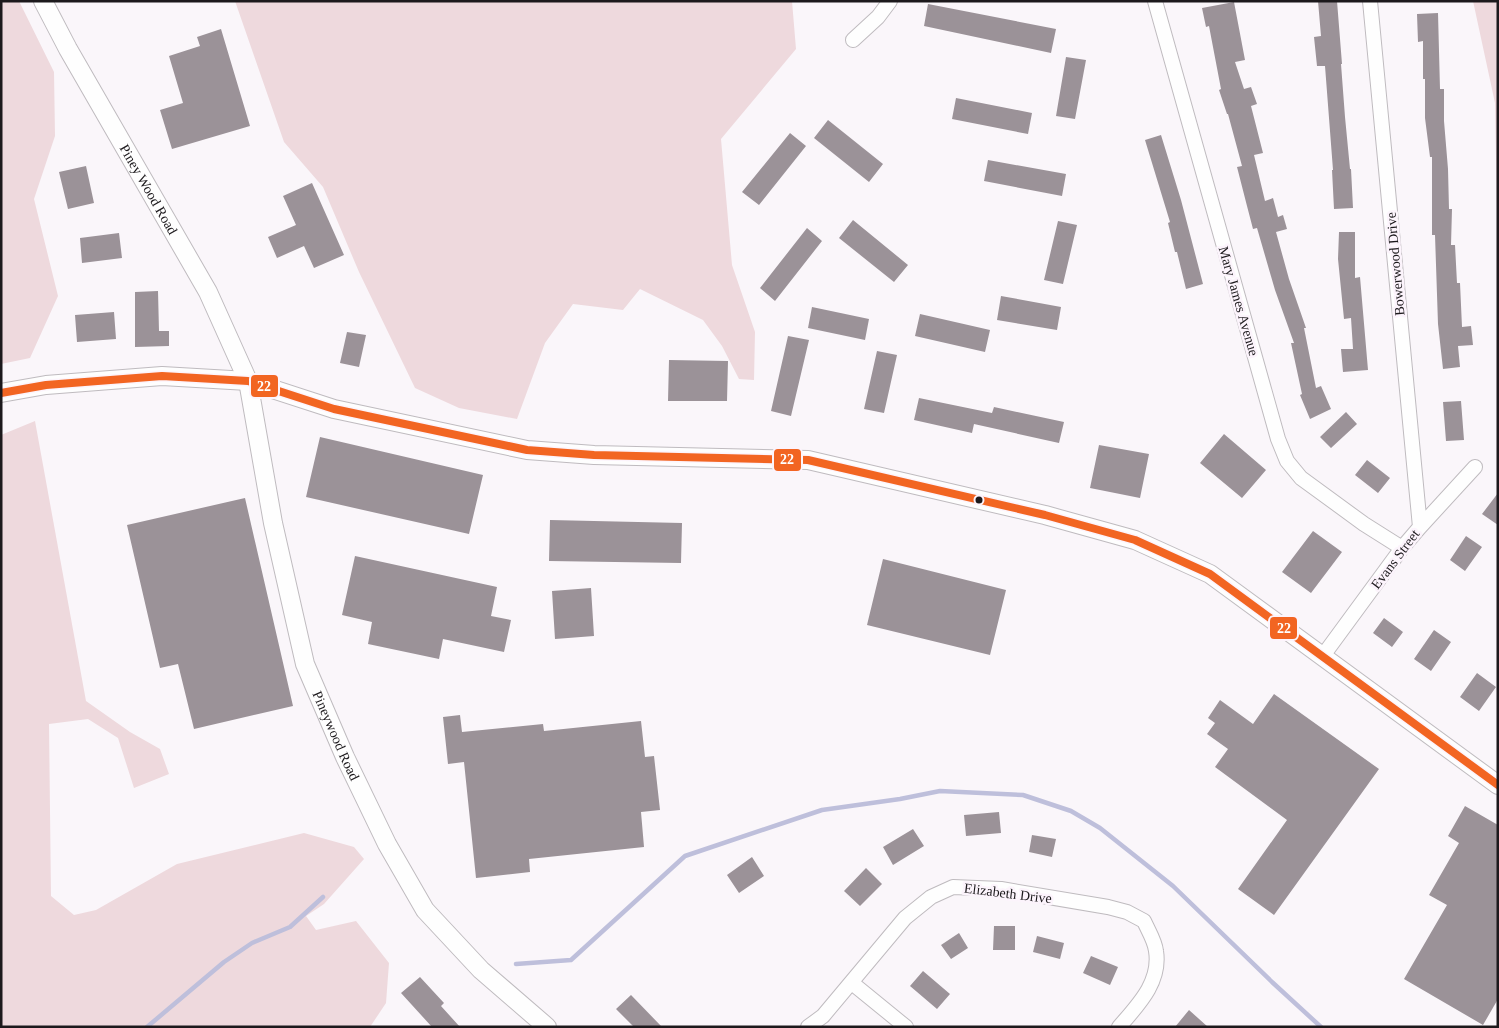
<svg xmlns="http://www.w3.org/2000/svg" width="1499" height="1028" font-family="Georgia,serif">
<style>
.green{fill:#eed9dd}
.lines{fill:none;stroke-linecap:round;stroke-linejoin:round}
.stream{stroke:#bebfdb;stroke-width:4.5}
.building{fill:#9b9298}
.minor-casing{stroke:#bfbbbf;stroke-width:16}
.tertiary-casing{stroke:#bfbbbf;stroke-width:20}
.minor{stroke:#fefefe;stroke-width:14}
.tertiary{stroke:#fefefe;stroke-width:18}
.bus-1-casing{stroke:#fcf4fc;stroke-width:11}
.bus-1{stroke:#f26522;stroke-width:8}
.bus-dot{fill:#1c191c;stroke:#fcf4fc;stroke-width:2}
.labels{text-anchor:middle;stroke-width:5;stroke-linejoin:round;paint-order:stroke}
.street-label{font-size:14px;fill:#1c191c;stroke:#fcf4fc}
.line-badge{stroke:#fcf4fc;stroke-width:2}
.badge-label{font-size:14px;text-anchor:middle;font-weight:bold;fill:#fff}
</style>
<rect width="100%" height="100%" fill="#faf6fa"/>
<path class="green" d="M1,1h18l35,71 1,64 -21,63 24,97 -28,62 -29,6z
M235,1h557l4,48 -75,90 11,126 23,67 -1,48 -15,-1 -17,-33 -19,-26 -63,-31 -17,21 -50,-6 -28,39 -28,76 -58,-11 -44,-20 -56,-116 -36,-85 -39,-45z
M1473,1h25v267l-3,-165z
M35,421l51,280 44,31 30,17 9,25 -35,14 -16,-50 -30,-19 -39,5 2,172 23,19 22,-5 81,-46 127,-31 50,14 10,12 -40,45 -18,12 10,14 40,-9 33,42 -3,40 -16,24h-369v-592z"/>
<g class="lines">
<path class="stream" d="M516,964l55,-4 114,-104 137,-46 78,-11 40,-8 83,4 48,16 29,17 73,58 99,96 49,45
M147,1027l77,-65 28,-19 38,-16 33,-30"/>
</g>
<path class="building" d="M1318,1h19l5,63h-1l4,53 5,52h1l2,39 -19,1 -2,-39h1l-8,-104h-8l-3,-29 7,-1z
M1234,2l11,58 -10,2 9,27 7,-2 6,17 -6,2 12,47 -9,2 11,46 8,-3 5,19 5,-2 4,14 -11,3 13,47 17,49h-2l12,60 5,-2 10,23 -21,10 -10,-24 2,-1 -11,-51h3l-19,-53 -18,-62 -4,1 -6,-23 -10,-39 5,-1 -14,-52h-1l-8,-24 2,-1 -12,-63 -3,1 -4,-19z
M928,4l128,25 -5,24 -127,-27z
M1438,13l2,76h4v32l4,48 1,40h3l-1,36h4l2,38h3l2,44 9,-1 2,19 -15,1 2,21 -17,2 -5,-45 -3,-89h-3v-78h-2l-5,-39v-39h-2v-38l-5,1 -1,-28z
M221,29l29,97 -78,23 -12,-39 23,-7 -14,-47 31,-10 -3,-9z
M1066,57l20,3 -11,59 -19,-3z
M956,98l76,15 -4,21 -76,-15z
M828,120l55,44 -14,18 -55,-44z
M790,133l16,13 -47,59 -17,-13z
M1161,135l20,65 22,84 -17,5 -9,-37h-2l-7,-29 2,-1 -25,-82z
M988,160l78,14 -4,22 -78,-15z
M86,166l8,37 -26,6 -9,-37z
M312,183l32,72 -30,13 -10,-22 -27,12 -9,-21 28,-12 -13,-29z
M853,220l55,45 -14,17 -55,-44z
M1058,221l19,4 -14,59 -19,-4z
M807,228l15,13 -47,60 -15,-13z
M1339,232h16v46l5,-1 8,93 -25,2 -2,-23h12l-2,-31 -7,1 -6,-60z
M119,233l3,25 -40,5 -2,-25z
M158,291l1,40h10v15l-34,1v-55z
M1001,296l60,11 -4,23 -60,-10z
M812,307l57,12 -4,21 -57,-12z
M114,312l2,27 -39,3 -2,-27z
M920,314l70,16 -5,22 -70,-16z
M347,332l19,3 -7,32 -19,-4z
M788,336l21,4 -18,76 -20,-5z
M877,351l20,4 -13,58 -20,-4z
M669,360l59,1 -1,40h-59z
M919,398l73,15 2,-6 70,15 -5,21 -85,-19 -2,9 -58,-13z
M1461,401l3,39 -18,1 -3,-39z
M1346,412l11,12 -26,24 -11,-11z
M1224,434l42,36 -24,28 -42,-35z
M320,437l163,38 -14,59 -163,-37z
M1099,445l50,9 -9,44 -50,-10z
M1367,460l23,18 -12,15 -23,-18z
M1498,493v32l-16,-11z
M245,498l48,208 -99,23 -16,-65 -18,4 -33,-143z
M550,520l132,3 -1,40 -132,-2z
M1313,531l29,21 -31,41 -29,-21z
M1466,536l16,11 -17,24 -15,-11z
M355,556l142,31 -6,29 20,4 -7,32 -61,-13 -4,20 -71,-15 4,-22 -30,-7z
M883,559l123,31 -16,65 -123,-30z
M591,588l3,48 -39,3 -3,-48z
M1384,618l19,14 -11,15 -19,-14z
M1434,630l17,12 -20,29 -17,-12z
M1477,673l19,14 -17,24 -19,-14z
M1274,694l105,75 -105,146 -36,-26 49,-69 -72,-53 13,-18 -21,-15 8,-11 -7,-5 12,-18 33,24z
M460,715l2,17 81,-8 1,7 97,-10 4,36 9,-1 6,54 -19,2 3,35 -115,12 1,13 -54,6 -12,-116 -16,2 -5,-47z
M1465,806l33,19v174l-15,26 -79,-46 43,-74 -18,-10 30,-52 -11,-7z
M999,812l2,21 -35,3 -2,-21z
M913,829l11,17 -31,19 -10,-18z
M1032,835l24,4 -4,18 -23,-5z
M752,857l12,19 -25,17 -12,-18z
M866,868l16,16 -22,22 -16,-15z
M994,926h21v24h-22z
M959,933l9,15 -17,11 -10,-14z
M1037,936l27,7 -4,16 -27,-7z
M1091,956l27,11 -8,18 -27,-12z
M923,971l27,23 -13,15 -27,-23z
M420,977l24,26 -3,3 19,21h-28l-31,-34z
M631,995l31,32h-28l-18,-18z
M1189,1010l19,17h-33z"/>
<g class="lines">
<g class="minor-casing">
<path id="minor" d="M1155,1l123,438 9,22 14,17 63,46 38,24
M1370,1l50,526
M853,40l25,-23 12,-16
M1322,657l80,-109 18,-21 55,-60
M852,983l54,44
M808,1027l15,-11 82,-98 26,-21 22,-10 48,2 107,18 19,5 17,9c4,9 11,20 12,30 5,31 -18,54 -37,76"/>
</g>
<g class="tertiary-casing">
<g id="tertiary">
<path id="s1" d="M43,1l25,48 140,243 40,89 25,142 32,141 40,93 42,87 38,66 56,60 66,57"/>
<path d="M1,393l45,-8 116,-9 86,5 86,28 193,41 67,5 214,5 237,55 90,25 75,34 288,211"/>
</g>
</g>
<use href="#minor" class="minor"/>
<use href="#tertiary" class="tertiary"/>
<g class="bus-1-casing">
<path id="bus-1" d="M1,393l45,-8 116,-9 86,5 86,28 193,41 67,5 214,5 237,55 90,25 75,34 288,211"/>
</g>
<use href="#bus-1" class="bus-1"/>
</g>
<circle class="bus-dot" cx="979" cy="500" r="4.5"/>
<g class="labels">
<g class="street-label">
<text dy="5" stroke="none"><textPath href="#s1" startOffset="216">Piney Wood Road</textPath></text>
<text transform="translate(1395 264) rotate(-95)" y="5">Bowerwood Drive</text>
<text transform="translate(1239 301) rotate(74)" y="5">Mary James Avenue</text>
<text transform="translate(1395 559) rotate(-53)" y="5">Evans Street</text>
<text dy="5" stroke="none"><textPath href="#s1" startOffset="799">Pineywood Road</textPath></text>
<text transform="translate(1008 893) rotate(7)" y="5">Elizabeth Drive</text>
</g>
</g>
<g class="line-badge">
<rect x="250" y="374" width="29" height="24" rx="5" fill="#f26522"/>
<rect x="773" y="448" width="29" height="24" rx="5" fill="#f26522"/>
<rect x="1269" y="616" width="29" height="24" rx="5" fill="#f26522"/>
</g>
<g class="badge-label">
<text x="264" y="391">22</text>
<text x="787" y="464">22</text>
<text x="1284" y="633">22</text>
</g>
<rect width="1499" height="1028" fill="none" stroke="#1c191c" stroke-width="5"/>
</svg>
